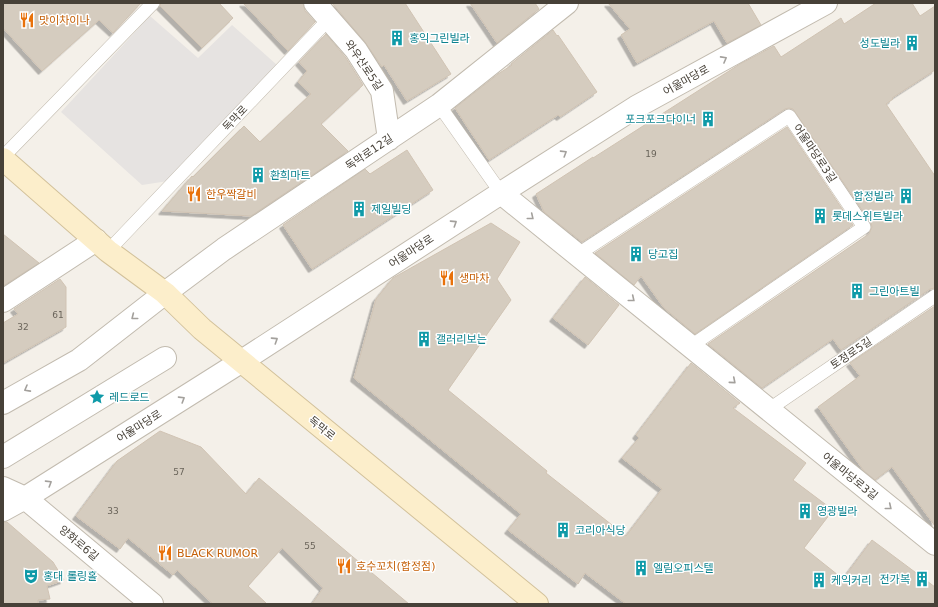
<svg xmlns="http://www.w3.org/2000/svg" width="938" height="607" font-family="'DejaVu Sans','Noto Sans KR',sans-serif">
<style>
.parking{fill:#e6e3e1}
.building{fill:#d5ccbf;stroke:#d0c3b3;filter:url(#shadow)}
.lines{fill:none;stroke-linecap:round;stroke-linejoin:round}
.lane-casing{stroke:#c2bbaf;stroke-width:14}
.street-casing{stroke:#c2bbaf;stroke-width:24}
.secondary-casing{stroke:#d2c19a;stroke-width:24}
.lane{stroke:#fff;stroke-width:13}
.street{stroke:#fff;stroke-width:22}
.secondary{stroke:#fceecb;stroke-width:22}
.oneway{stroke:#a3a09c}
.labels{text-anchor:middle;stroke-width:3;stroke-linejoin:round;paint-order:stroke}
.number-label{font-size:9px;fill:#6a645a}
.food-label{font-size:11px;fill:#c56008;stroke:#fff;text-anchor:start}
.culture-label{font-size:11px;fill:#0d838f;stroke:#fff;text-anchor:start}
.street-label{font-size:11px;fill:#474138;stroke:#fff}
</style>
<defs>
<filter id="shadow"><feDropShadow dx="-3.5" dy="3.5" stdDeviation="0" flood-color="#0004"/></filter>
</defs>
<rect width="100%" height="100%" fill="#f4f0e9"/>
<path class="parking" d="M150,16l48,42 34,-33 45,40 -109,116 -26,4 -81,-73z"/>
<path class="building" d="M3,3h138l-28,30 -14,-13 -57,51 -39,-43z
M161,3h58l14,15 -31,30 -42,-42z
M243,3h60l2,8 10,11 -27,29z
M332,3h73l46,71 -44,27 -23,-36 -2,2 -17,-25z
M470,3h65l4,6 -42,34z
M608,3h140l13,22 -34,18 -13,-22 -77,42 -16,-28 9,-6z
M876,3h36l8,13 15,-10v64l-43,28 1,1 -7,5 49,72v112l-5,1 -89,61 -8,-11 -71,49 -54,-44 161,-110 3,-7 -1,-4 -78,-114 -4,-1 -4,1 -203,133 -38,-30 -8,-18 57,-37v1l147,-94 34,-18 7,11 60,-39 3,6z
M553,30l4,6 1,-1 39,57 -37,25 -2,-2 -69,45 -34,-52 43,-34 14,-9 -1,-1z
M326,34l20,24 17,27 -42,39 27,27 -97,65 -89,-5 30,-35 1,1 51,-51 16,16 51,-48 -13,-12 9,-11 -8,-9z
M787,127l66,98 -158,109 -31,-26 -23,-32 -7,9 -39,-32z
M407,150l26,40 -121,79 -29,-44 82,-56 5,5z
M491,223l29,19 -23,37 14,21 -63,90 99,81 -1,2 80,63 36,-47 -40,-31 17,-20 -3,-3 55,-72 49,40 -7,5 73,55 -13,17 40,30 -29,38 39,31 29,-39 63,47v17h-309l-41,-31 -7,11 -70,-54 13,-16 -167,-136 22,-79 17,-21z
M3,234l36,29 -36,23z
M585,277l34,28 -31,40 -35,-27z
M60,279l6,8v40l-63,36v-40l15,-9 -4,-5z
M935,306v220l-43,-59 -17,13 -11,-9 -46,-64 42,-31 -10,-13z
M160,431l41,16 45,47 13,-16 150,126h-97l11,-16 -41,-40 -34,38 19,18h-54l-36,-34 -4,5 -45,-37 -8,11 -44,-33 41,-55z
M3,522h4l46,40 11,18 -17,6 3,13 -12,1v4h-35z"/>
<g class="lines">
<g class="lane-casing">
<path id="lane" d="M439,105l62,88
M3,157l150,-154
M108,251l221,-232
M577,255l212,-139 75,111 -173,119
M768,410l167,-114"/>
</g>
<g class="street-casing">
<path id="street" d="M315,3l41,47 26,41 7,48
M501,193l434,351
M3,301l93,-61
M3,403l76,-43 86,-67 59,-44 215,-144 128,-102
M3,457l162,-99
M3,488l22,10 127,106
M3,510l22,-12 217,-137 259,-168 135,-86 190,-104"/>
</g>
<g class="secondary-casing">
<path id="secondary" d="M3,159l105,92 57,42 37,36 335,275"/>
</g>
<use href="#lane" class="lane"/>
<use href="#street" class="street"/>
<use href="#secondary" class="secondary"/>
</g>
<defs><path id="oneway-chevron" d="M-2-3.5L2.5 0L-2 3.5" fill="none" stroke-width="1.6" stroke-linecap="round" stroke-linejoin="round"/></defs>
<g class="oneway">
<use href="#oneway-chevron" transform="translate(724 59) rotate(-29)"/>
<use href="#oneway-chevron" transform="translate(564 153) rotate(-32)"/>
<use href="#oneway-chevron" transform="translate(531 217) rotate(39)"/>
<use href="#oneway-chevron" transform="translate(454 223) rotate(-33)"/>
<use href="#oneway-chevron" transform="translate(632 299) rotate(39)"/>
<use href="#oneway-chevron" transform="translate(134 317) rotate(142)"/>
<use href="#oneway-chevron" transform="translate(275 340) rotate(-33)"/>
<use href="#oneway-chevron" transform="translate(733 381) rotate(40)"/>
<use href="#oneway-chevron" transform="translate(27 389) rotate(151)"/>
<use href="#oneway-chevron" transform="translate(182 399) rotate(-32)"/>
<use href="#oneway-chevron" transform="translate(49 483) rotate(-32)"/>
<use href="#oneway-chevron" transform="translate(889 507) rotate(39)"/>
</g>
<defs>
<g id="restaurant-bare" transform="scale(1.2)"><path d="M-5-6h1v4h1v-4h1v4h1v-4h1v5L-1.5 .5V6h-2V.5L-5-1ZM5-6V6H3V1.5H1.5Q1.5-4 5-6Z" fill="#e8710a" stroke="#fff" stroke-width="2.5" paint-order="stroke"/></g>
<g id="building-bare" transform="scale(1.2)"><path d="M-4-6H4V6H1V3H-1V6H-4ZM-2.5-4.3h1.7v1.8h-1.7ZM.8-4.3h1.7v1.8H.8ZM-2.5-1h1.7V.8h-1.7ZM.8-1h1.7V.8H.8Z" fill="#0f9aa8" stroke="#fff" stroke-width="2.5" paint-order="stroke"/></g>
<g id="sight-bare" transform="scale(1.2)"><path d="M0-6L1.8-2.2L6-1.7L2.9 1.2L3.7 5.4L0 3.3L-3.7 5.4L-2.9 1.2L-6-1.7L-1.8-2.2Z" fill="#0f9aa8" stroke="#fff" stroke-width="2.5" paint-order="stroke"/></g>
<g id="theatre-bare" transform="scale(1.2)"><path d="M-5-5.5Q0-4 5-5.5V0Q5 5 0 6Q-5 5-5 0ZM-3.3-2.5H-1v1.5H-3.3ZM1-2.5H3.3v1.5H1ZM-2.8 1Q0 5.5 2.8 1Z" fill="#0f9aa8" stroke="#fff" stroke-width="2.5" paint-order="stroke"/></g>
</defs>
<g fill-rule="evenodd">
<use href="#restaurant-bare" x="27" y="20"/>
<use href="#building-bare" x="397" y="38"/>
<use href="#building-bare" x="912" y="43"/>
<use href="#building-bare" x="708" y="119"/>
<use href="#building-bare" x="258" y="175"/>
<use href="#restaurant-bare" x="194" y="194"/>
<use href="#building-bare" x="906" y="196"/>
<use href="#building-bare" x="359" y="209"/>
<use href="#building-bare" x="820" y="216"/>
<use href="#building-bare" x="636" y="254"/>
<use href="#restaurant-bare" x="447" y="278"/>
<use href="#building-bare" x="857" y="291"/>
<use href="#building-bare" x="424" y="339"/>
<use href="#sight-bare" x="97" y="397"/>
<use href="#building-bare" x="805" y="511"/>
<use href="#building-bare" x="563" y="530"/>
<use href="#restaurant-bare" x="165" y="553"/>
<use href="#restaurant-bare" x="344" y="566"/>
<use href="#building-bare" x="641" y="568"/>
<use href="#theatre-bare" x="31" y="576"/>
<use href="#building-bare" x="922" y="579"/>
<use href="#building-bare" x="819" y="580"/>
</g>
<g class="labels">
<g class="number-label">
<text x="651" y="157">19</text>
<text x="58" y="318">61</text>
<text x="23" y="330">32</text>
<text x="179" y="475">57</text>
<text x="113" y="514">33</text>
<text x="310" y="549">55</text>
</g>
<g class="food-label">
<text x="39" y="24">맛이차이나</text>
<text x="206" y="198">한우짝갈비</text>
<text x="459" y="282">생마차</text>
<text x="177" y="557">BLACK RUMOR</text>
<text x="356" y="570">호수꼬치(합정점)</text>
</g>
<g class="culture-label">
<text x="409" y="42">홍익그린빌라</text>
<text x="900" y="47" text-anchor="end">성도빌라</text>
<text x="696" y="123" text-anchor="end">포크포크다이너</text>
<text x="270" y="179">환희마트</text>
<text x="894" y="200" text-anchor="end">합정빌라</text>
<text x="371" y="213">제일빌딩</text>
<text x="832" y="220">롯데스위트빌라</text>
<text x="648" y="258">당고집</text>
<text x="869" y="295">그린아트빌</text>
<text x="436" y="343">갤러리보는</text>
<text x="109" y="401">레드로드</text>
<text x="817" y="515">영광빌라</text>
<text x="575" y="534">코리아식당</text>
<text x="653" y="572">엘림오피스텔</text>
<text x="43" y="580">홍대 롤링홀</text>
<text x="910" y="583" text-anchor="end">전가복</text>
<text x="831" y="584">케익커리</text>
</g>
<g class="street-label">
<text transform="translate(364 65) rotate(56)" y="4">와우산로5길</text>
<text transform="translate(686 80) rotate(-29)" y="4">어울마당로</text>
<text transform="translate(235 118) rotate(-47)" y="4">독막로</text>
<text transform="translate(369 152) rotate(-34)" y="4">독막로12길</text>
<text transform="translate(815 153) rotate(56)" y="4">어울마당로3길</text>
<text transform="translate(411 251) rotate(-33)" y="4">어울마당로</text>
<text transform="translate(851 353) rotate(-34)" y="4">토정로5길</text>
<text transform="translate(139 426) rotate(-32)" y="4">어울마당로</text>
<text transform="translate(322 428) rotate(39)" y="4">독막로</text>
<text transform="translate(850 476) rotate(39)" y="4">어울마당로3길</text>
<text transform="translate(79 543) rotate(40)" y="4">양화로6길</text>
</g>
</g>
<rect width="938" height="607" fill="none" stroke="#474138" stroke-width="8"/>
</svg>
